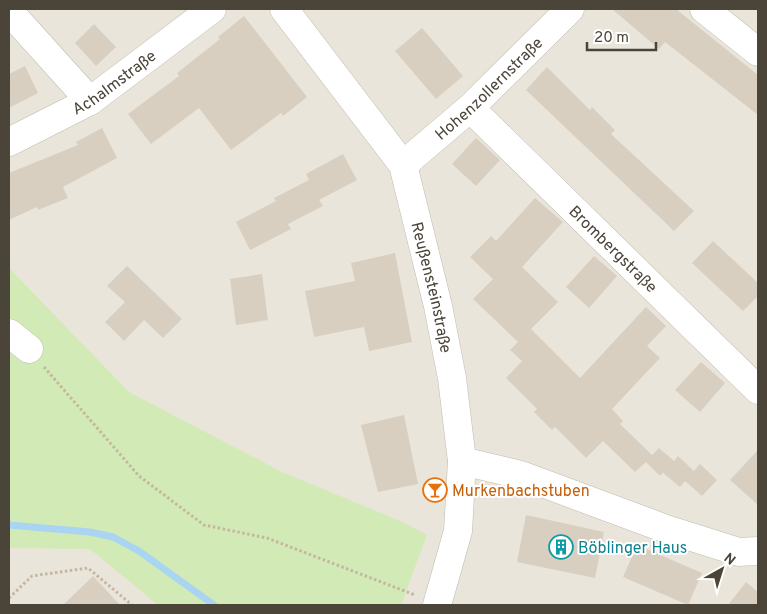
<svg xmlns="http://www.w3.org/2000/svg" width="767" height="614" font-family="Overpass,sans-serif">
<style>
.residential{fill:#eae5da}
.green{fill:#d2eab5}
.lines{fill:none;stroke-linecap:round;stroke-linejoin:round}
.stream{stroke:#a9d4f2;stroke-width:7}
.building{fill:#d8cfc1}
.minor-casing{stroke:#c2bbae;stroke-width:29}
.path{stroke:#c4b79f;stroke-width:3;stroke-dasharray:2.5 2.5;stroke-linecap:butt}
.minor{stroke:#fff;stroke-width:28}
.labels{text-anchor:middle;stroke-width:4;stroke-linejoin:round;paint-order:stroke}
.street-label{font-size:16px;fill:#4b4439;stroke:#fff}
.food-label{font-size:16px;fill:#c56008;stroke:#fff;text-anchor:start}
.culture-label{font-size:16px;fill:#0d838f;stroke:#fff;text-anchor:start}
</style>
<rect width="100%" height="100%" fill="#f6f3ec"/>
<path class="residential" d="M9,9h749v596h-749z"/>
<path class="green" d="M9,268l120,124 153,80 118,49 27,14 -26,70h-243l-68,-56 -81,-1z"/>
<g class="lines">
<path class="stream" d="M9,525l81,7 23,5 26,14 75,54"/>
</g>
<path class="building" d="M612,9h64l82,66v40l-93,-73 -6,7z
M244,16l63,81 -24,19 -2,-3 -50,37 -32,-42 -48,36 -23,-30 51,-38 -2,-3 43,-34 -2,-2z
M94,24l22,23 -20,19 -21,-23z
M422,28l41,48 -27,23 -41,-48z
M25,66l13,27 -29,15v-34z
M547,67l43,43 2,-3 23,23 -4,4 83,77 -20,20 -148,-141z
M102,128l15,30 -54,29 5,11 -30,12 -1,-3 -28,13v-47l69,-28 -2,-3z
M476,138l24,22 -24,26 -24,-22z
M343,154l14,26 -38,20 4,6 -35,18 3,5 -41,21 -14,-28 40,-21 -2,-3 35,-18 -3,-6z
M535,198l28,24 -41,45 36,35 -27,27 49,49 66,-71 20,19 -19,20 13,12 -48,51 11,12 -3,3 32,31 7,-7 15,13 4,-5 16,15 -9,10 15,-17 17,16 -15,16 -17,-15 -5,6 -17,-14 5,-6 -8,9 -14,-14 -11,10 -32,-31 -17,17 -31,-31 -3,3 -18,-18 3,-3 -31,-31 16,-17 -12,-11 8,-8 -45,-43 20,-20 -23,-22 21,-21 5,5z
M713,241l45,42v13l-15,15 -51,-48z
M395,253l17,89 -43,9 -5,-24 -50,10 -9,-46 50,-10 -4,-18z
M594,256l23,20 -28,32 -23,-21z
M127,266l55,53 -19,19 -19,-18 -20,21 -19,-19 20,-20 -18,-16z
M262,274l6,46 -32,5 -6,-46z
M701,362l24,21 -25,29 -25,-22z
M404,415l14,69 -40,8 -17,-67z
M758,450v55l-28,-25z
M526,515l78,17 -9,46 -78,-16z
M637,545l65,28 -14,32 -65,-28z
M93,576l27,29h-57z
M746,582l12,10v13h-30z"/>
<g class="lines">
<g class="minor-casing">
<g id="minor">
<path id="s1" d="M284,9l119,156 35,141 14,72 10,83 -4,70 -21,74"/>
<path d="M704,9l54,43"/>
<path d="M9,11l81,90"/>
<path id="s2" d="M470,108l288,282"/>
<path id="s3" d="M9,142l81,-41 122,-92"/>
<path id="s4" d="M403,165l67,-57 100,-99"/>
<path d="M9,333l20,16"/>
<path d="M462,461l59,14 145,54 73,23 19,-1"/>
</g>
</g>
<path class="path" d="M44,367l95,109 65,49 63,13 148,57
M9,598l23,-22 56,-8 44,37"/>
<use href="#minor" class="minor"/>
</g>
<defs>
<g id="bar-ring" transform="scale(1.25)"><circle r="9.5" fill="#fff" stroke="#e8710a" stroke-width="1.5"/><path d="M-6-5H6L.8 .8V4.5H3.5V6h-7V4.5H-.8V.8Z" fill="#e8710a"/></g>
<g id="building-ring" transform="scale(1.25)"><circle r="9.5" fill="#fff" stroke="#0f9aa8" stroke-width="1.5"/><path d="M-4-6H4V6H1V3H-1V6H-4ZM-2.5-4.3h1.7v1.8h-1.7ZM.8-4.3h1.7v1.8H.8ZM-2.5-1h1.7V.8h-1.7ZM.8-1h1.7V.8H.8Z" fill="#0f9aa8"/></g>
</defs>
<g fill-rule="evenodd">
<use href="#bar-ring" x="435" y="490"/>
<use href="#building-ring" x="561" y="547"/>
</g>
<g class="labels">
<g class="street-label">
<text dy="6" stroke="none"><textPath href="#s3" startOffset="121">Achalmstraße</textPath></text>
<text dy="6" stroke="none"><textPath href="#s4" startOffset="115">Hohenzollernstraße</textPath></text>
<text dy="6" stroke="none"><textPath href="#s2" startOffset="201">Brombergstraße</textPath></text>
<text dy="6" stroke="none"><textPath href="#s1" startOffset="322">Reußensteinstraße</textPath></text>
</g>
<g class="food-label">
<text x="452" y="496">Murkenbachstuben</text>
</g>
<g class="culture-label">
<text x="578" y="553">Böblinger Haus</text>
</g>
</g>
<rect width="767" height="614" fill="none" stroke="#4b4439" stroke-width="20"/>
<g transform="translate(722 569) rotate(39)" stroke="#ffffff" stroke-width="4" paint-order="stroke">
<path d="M0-4L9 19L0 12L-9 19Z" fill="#4b4439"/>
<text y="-8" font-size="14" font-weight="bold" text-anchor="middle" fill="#4b4439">N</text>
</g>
<path d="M587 42v8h69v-8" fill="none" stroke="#4b4439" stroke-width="2.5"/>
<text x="594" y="42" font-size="15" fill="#4b4439" stroke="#ffffff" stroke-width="4" paint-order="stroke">20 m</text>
</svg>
